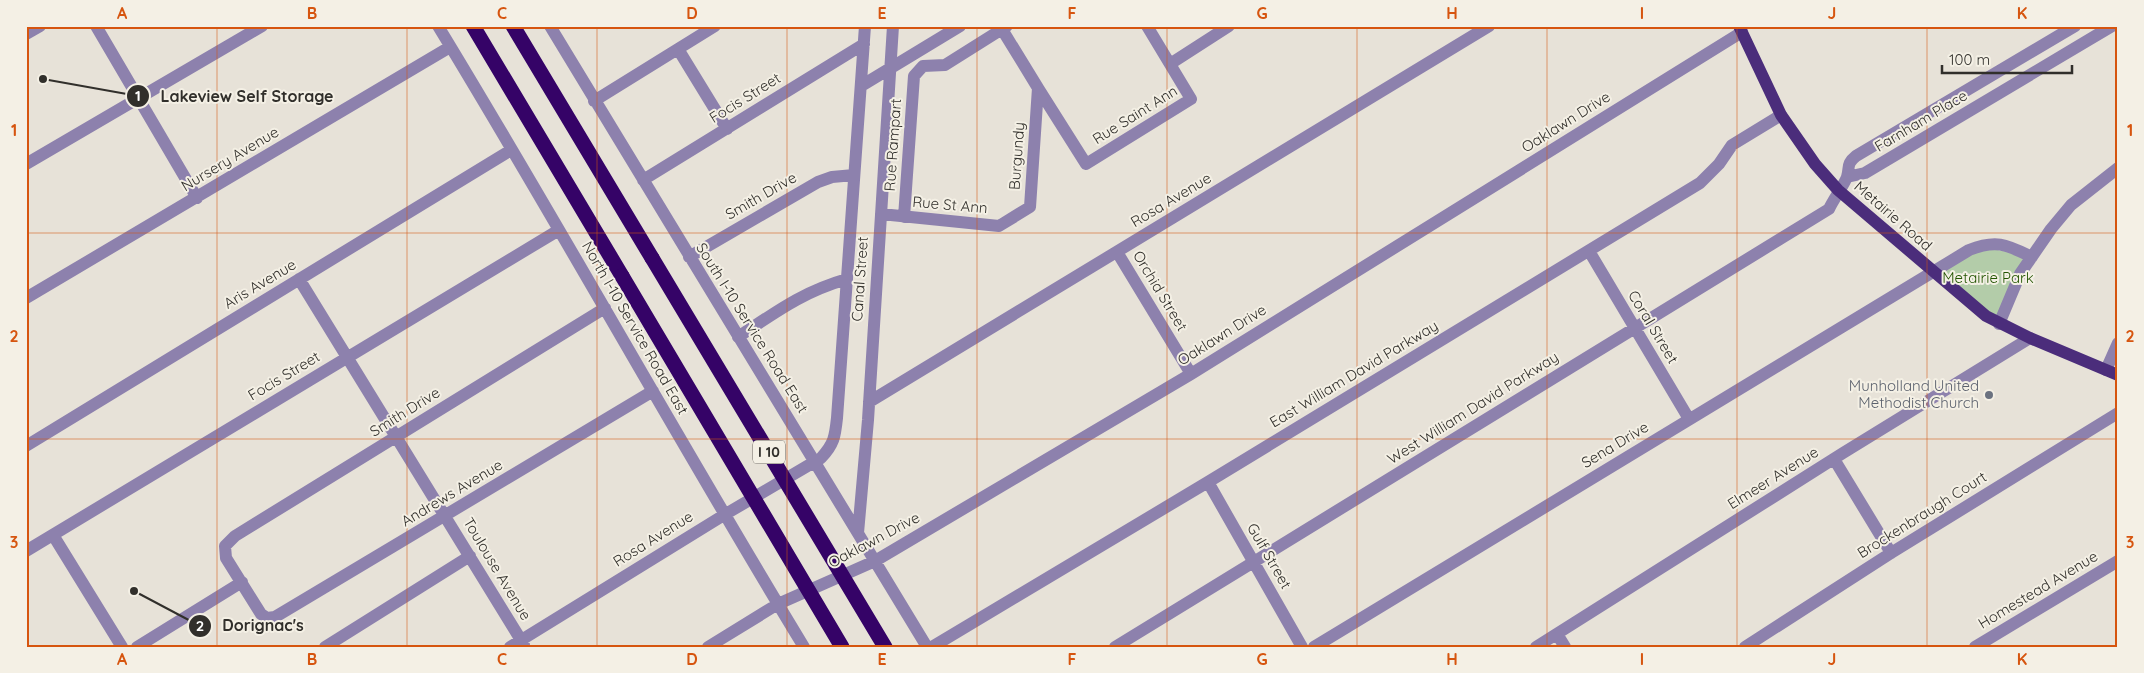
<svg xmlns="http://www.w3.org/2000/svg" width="2144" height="673" font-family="Quicksand,sans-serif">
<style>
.green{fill:#b3cca9}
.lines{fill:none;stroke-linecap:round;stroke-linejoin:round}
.minor{stroke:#8d81ad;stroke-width:12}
.major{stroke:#4b2d7b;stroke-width:12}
.highway{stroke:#350367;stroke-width:15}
.highway-bridge{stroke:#350367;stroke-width:15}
.grid{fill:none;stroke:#d6550f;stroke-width:1;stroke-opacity:0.55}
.worship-dot{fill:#6b7280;stroke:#f4f0e5;stroke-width:2}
.labels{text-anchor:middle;stroke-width:4;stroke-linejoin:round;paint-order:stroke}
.shield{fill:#f4f0e5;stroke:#6c6963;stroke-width:1}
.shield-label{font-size:14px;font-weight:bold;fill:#312f2b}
.street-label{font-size:15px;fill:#312f2b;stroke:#f4f0e5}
.park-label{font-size:15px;fill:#225401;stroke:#f4f0e5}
.worship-label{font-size:15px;fill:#5b616d;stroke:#f4f0e5;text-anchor:end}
.leader{fill:none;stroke:#312f2b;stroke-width:2}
.callout-dot{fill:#312f2b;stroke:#f4f0e5;stroke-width:2}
.mark-label{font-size:15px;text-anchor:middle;font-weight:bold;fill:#fff}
.callout-label{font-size:16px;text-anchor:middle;font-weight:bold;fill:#312f2b;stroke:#f4f0e5;stroke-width:4;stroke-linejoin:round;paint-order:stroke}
.neatline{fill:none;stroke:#d6550f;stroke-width:2}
.grid-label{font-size:16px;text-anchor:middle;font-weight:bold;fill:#d6550f}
</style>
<rect width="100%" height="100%" fill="#e7e2d8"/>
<path class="green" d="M1978,246l54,11 -33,67 -67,-51z"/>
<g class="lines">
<path class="minor" d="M96,26l101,172
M438,26c125,205 241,416 366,621
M550,26l377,621
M26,34l14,-8
M678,49l49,80
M1170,64l59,-38
M861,86l99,-60
M1038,88l48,76 105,-65 -44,-73
M594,101l121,-75
M26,164l236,-138
M1847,177l18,-4 247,-147
M643,180l221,-136
M881,214l118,12 31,-19 8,-119 -38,-62
M904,217l10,-141 9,-10 22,-1 62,-39
M1589,251l100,168
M1117,252l74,122
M689,257l129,-75 14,-5 22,-2
M299,279l225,366
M26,298l424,-251
M605,308l-370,228 -10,10 1,12 35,56 6,4 8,-1 378,-226
M1999,324l21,-50 31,-45 20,-24 47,-37
M738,337c38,-25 64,-45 109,-58
M2106,370l12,-27
M869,402l620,-376
M26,446l485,-296
M1834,459l57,94
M1208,482l94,165
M858,533l10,-113 25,-394
M53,535l69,112
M26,551l533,-321
M1557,634l8,13
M137,647l105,-65
M325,647l145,-91
M510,647l214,-132 97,-57c13,-14 14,-21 16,-40l28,-392
M708,647l70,-43 97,-43 316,-187 551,-342
M932,647l276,-165 492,-299 19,-19 13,-19 49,-30
M1115,647l714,-438c4,-9 15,-24 18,-32 3,-10 -1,-13 9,-21l219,-130
M1314,647l655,-397c28,-11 38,-5 63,7
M1536,647l307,-194 187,-115
M1745,647l146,-94 227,-140
M1975,647l143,-86"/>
<path class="major" d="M1739,26l42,89 34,49 23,26 148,126 44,22 88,37"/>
<path class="highway" d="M473,26l149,250
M513,26l139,232"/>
<path class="highway-bridge" d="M652,258l233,389
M622,276l220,371"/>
</g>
<path class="grid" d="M217,26v621M407,26v621M597,26v621M787,26v621M977,26v621M1167,26v621M1357,26v621M1547,26v621M1737,26v621M1927,26v621M26,233h2092M26,439h2092"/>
<circle class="worship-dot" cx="1989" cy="395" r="5"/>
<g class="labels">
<rect class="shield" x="753" y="440.5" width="32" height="23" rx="4"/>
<g class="shield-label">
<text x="769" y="457">I 10</text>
</g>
<g class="street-label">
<text transform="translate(745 98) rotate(-32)" y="5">Focis Street</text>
<text transform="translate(1135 115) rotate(-32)" y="5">Rue Saint Ann</text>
<text transform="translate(1921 121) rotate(-31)" y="5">Farnham Place</text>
<text transform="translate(1566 122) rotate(-32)" y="5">Oaklawn Drive</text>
<text transform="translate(893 145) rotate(-86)" y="5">Rue Rampart</text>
<text transform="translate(1017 156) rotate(-86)" y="5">Burgundy</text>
<text transform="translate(230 159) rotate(-31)" y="5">Nursery Avenue</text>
<text transform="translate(761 196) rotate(-30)" y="5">Smith Drive</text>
<text transform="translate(1171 200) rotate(-31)" y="5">Rosa Avenue</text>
<text transform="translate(950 205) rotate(5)" y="5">Rue St Ann</text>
<text transform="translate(1893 216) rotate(41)" y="5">Metairie Road</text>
<text transform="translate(860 279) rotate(-86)" y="5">Canal Street</text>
<text transform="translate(260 284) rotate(-31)" y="5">Aris Avenue</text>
<text transform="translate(1160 291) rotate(59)" y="5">Orchid Street</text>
<text transform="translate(1653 327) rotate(59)" y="5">Coral Street</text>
<text transform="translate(635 328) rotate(60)" y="5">North I-10 Service Road East</text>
<text transform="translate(752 328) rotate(58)" y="5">South I-10 Service Road East</text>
<text transform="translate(1222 335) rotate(-32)" y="5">Oaklawn Drive</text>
<text transform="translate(1354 374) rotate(-31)" y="5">East William David Parkway</text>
<text transform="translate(284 376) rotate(-31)" y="5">Focis Street</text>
<text transform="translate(1473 408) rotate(-32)" y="5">West William David Parkway</text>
<text transform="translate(405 412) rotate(-32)" y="5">Smith Drive</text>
<text transform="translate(1615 445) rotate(-31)" y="5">Sena Drive</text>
<text transform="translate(1773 478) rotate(-32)" y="5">Elmeer Avenue</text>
<text transform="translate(452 493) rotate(-31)" y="5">Andrews Avenue</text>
<text transform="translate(1922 515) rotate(-32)" y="5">Brockenbraugh Court</text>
<text transform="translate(653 539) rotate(-32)" y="5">Rosa Avenue</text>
<text transform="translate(874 540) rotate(-28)" y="5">Oaklawn Drive</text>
<text transform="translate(1269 556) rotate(60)" y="5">Gulf Street</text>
<text transform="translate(497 569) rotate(59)" y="5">Toulouse Avenue</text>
<text transform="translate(2038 590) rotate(-31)" y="5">Homestead Avenue</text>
</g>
<g class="park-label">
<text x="1988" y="283">Metairie Park</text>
</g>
<g class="worship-label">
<text x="1979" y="391">Munholland United<tspan x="1979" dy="17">Methodist Church</tspan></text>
</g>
</g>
<path class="leader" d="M43 79L138 96M134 591L200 626"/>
<g class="callout-dot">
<circle cx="43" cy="79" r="5"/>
<circle cx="134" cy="591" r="5"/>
<circle cx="138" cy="96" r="12"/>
<circle cx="200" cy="626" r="12"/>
</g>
<g class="mark-label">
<text x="138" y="101">1</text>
<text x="200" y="631">2</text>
</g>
<g class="callout-label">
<text x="247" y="102">Lakeview Self Storage</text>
<text x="263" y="631">Dorignac's</text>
</g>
<rect width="2144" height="673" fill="none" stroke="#f4f0e5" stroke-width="55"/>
<path d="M1942 65v8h130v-8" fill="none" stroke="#312f2b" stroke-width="2.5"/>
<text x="1949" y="65" font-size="15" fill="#312f2b" stroke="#f4f0e5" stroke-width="4" paint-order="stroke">100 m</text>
<rect x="28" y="28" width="2088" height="618" class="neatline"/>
<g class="grid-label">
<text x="122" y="19">A</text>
<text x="312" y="19">B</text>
<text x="502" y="19">C</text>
<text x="692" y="19">D</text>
<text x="882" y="19">E</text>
<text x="1072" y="19">F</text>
<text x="1262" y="19">G</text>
<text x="1452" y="19">H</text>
<text x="1642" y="19">I</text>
<text x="1832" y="19">J</text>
<text x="2022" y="19">K</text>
<text x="14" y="136">1</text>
<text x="2130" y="136">1</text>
<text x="14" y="342">2</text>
<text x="2130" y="342">2</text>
<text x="14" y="548">3</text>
<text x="2130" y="548">3</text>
<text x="122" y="665">A</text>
<text x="312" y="665">B</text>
<text x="502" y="665">C</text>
<text x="692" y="665">D</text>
<text x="882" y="665">E</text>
<text x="1072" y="665">F</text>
<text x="1262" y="665">G</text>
<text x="1452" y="665">H</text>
<text x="1642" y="665">I</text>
<text x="1832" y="665">J</text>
<text x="2022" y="665">K</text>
</g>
</svg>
